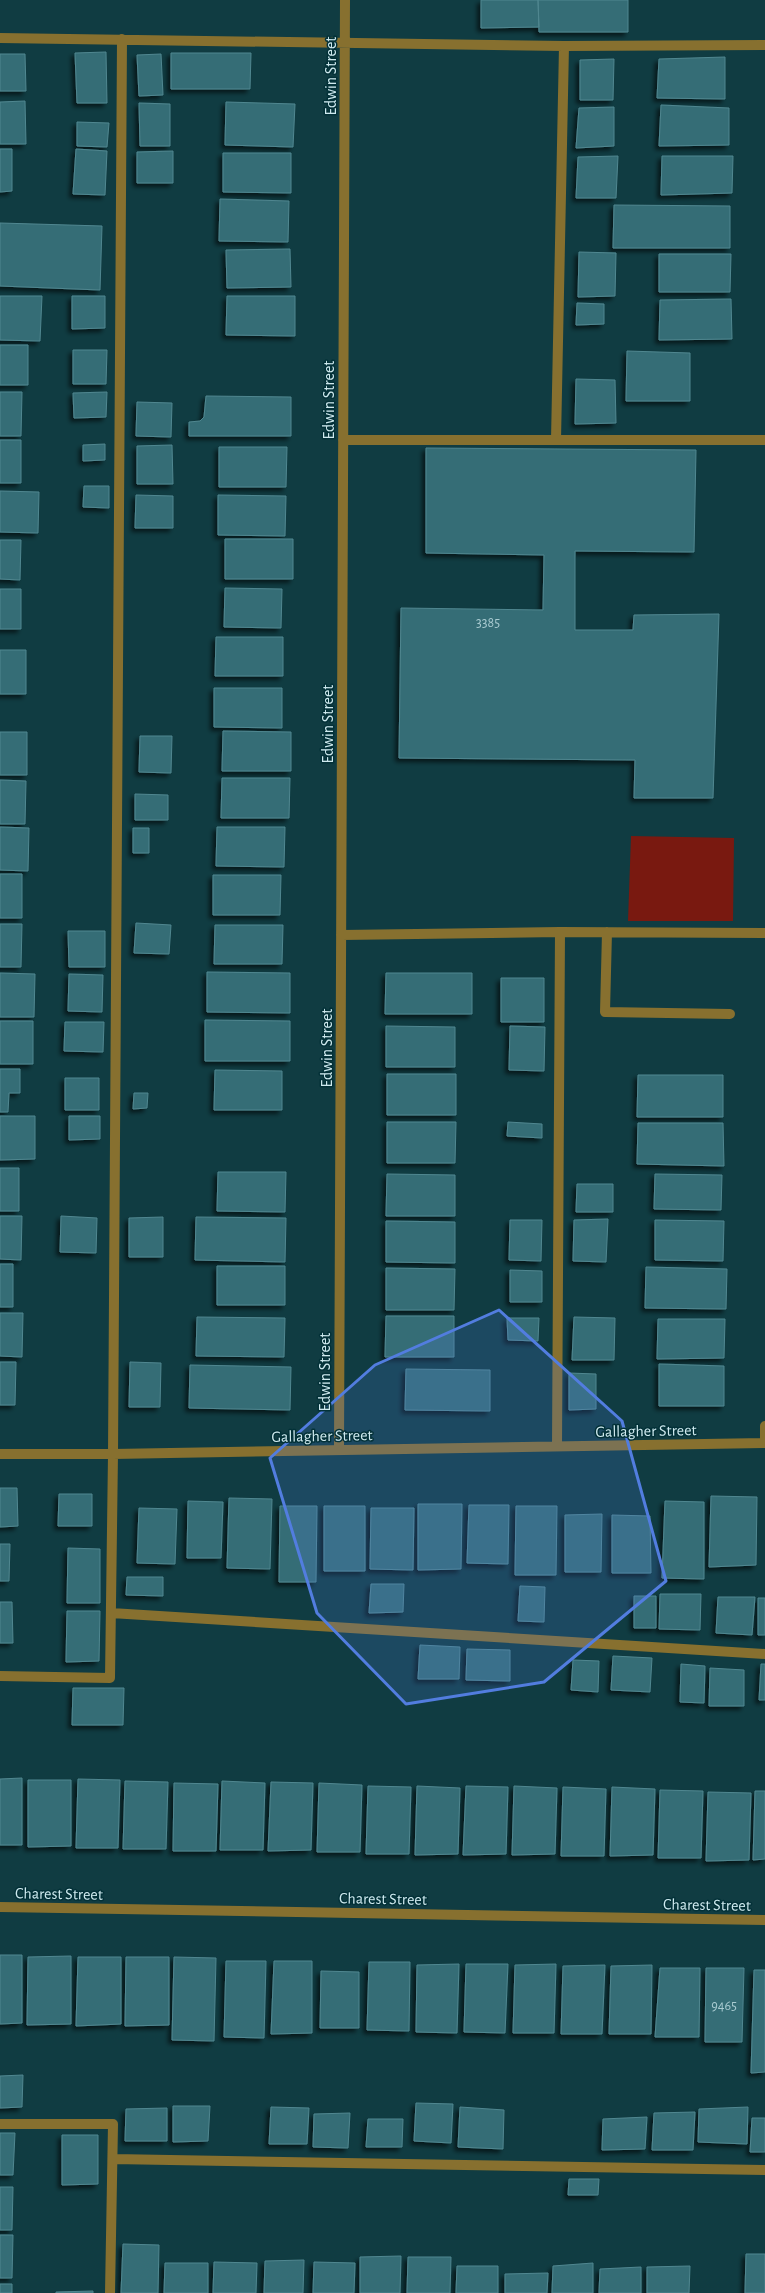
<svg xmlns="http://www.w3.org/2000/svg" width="765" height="2293" font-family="'Alegreya Sans',sans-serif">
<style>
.green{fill:#791910}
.building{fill:#366d76;stroke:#508790;filter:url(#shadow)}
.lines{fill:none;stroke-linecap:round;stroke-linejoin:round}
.minor{stroke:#87702f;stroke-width:10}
.marked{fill:#527ddf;fill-opacity:0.2;stroke:#527ddf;stroke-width:3;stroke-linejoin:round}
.labels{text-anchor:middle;stroke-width:3;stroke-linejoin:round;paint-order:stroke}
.number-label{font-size:14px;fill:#a9cbd1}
.street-label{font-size:16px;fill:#cfeaef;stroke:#033138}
</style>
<defs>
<filter id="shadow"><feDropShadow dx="-3.5" dy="3.5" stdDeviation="2" flood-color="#0009"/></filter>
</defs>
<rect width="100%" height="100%" fill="#103c42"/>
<path class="green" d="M631,836l103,2 -1,83h-105z"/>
<path class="building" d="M481,0h57l1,27 -58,1z
M538,0h90v32h-89z
M106,52l1,51h-30l-2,-50z
M171,53h80l-1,36h-79z
M0,54h25l1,37h-26z
M161,54l2,41 -24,1 -2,-41z
M725,57v42l-68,-1 2,-39z
M614,59l-1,41h-33v-40z
M25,101l1,43h-26v-42z
M226,102l69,2 -2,43 -68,-2z
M139,103l31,1v42h-30z
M661,105l68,3v37l-70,1z
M614,107v39l-38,2 3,-40z
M77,122l32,1 -2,24 -30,-1z
M0,149h12v42l-12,1z
M76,149l31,2 -2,44 -32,-1z
M173,151v32h-36v-31z
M223,153h68v40l-68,-1z
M618,156l-2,42h-40l2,-41z
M662,156h71l-1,37 -71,2z
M220,199l69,2 -1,41 -69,-1z
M614,205l116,1v42h-117z
M0,223l102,3 -2,64 -100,-4z
M290,249l1,38 -64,1 -1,-38z
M579,252l37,1 -1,43 -37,1z
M659,254h72l-1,38h-71z
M0,296h42l-2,45 -40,-1z
M72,296h33v32l-33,1z
M227,296h68v40l-69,-1z
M731,299l1,40 -73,1 1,-40z
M577,303l27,1v20l-28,1z
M0,345h28v40h-28z
M73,350h34l-1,34h-33z
M627,351l63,2v48h-64z
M576,379l39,1 1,43 -41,1z
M0,392h22l-1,44h-21z
M107,392l-1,25 -32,1 -1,-25z
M206,396l85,1v39h-102v-14l11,-1 4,-4z
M137,402l35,1 -1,34 -35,-1z
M0,440h21v43h-21z
M105,444v16l-22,1v-16z
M172,445l1,39h-36v-38z
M219,447h68l-1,40h-67z
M426,448l270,2 -2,102 -119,-1v79h58l1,-15 85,-1 -6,184h-79l1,-38 -236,-2 2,-150 142,2 1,-55 -118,-2z
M84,486h25v22l-26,-1z
M0,491l39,1 -1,41 -38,-1z
M136,495l37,1v32h-38z
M218,495l68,1 -1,40 -67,-1z
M225,539h68v40h-68z
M0,540h21l-1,40 -20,-1z
M225,588l57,1 -1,39 -57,-1z
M0,589h21v40h-21z
M216,637h67v39h-68z
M0,650h26v44h-26z
M214,688h68v40l-68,-1z
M223,731l68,1v39h-69z
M0,732h27v43h-27z
M140,736h32l-1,37 -32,-1z
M222,778h68l-1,40h-68z
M0,780l26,1 -1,43h-25z
M135,794l33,1v25h-33z
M0,827l29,1 -1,43 -28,-1z
M217,827h68l-1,40 -68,-1z
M133,828h16v25h-16z
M0,874h22v44h-22z
M213,875h68l-1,40h-67z
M136,923l35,2 -2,29 -35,-1z
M0,924h22l-1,43h-21z
M215,925h68l-1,39h-68z
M68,931h37v36h-36z
M207,972l83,1v40l-83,-1z
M0,973l35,1 -1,43h-34z
M386,973h86v41h-87z
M69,974l34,1 -1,37 -34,-1z
M501,978h43v44h-43z
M205,1020l85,1v40h-85z
M0,1021h33v43h-33z
M65,1022h39l-1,30 -39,-1z
M386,1026l69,1v40h-69z
M510,1026l35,1 -1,44 -35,-1z
M0,1069h20v24h-11l-1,19h-8z
M215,1070l67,1v39h-68z
M387,1074h69v41h-69z
M638,1075h85v42h-86z
M65,1078h34v32h-34z
M134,1093h14l-1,15 -14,1z
M0,1116h35v43l-35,1z
M69,1116h31v23l-31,1z
M387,1122h69l-1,41h-68z
M508,1122l34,2v14l-35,-2z
M638,1123h85l1,43 -87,-2z
M0,1168h19v43h-19z
M218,1172h68l-1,40 -68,-1z
M387,1174l68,1v41h-69z
M655,1174l67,1 -1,35 -67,-1z
M577,1184h36v28h-37z
M0,1216h22l-1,44 -21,-1z
M61,1216l36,2 -1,35 -36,-1z
M163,1217v40h-34v-39z
M196,1217l90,1 -1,44 -90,-2z
M608,1219l-2,43 -33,-1 1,-41z
M510,1220h32l-1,41 -32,-1z
M655,1220l69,1 -1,40 -68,-1z
M386,1221l69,1v41l-69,-1z
M0,1264h13v43h-13z
M217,1266h68v39h-68z
M646,1267l81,2 -1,40 -81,-1z
M386,1268l69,1 -1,41h-68z
M510,1270l32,1v31h-32z
M0,1313h23l-1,44 -22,-1z
M386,1316h68v41h-69z
M197,1317l88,1 -1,39 -88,-1z
M574,1317l41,1 -1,42h-42z
M507,1318h32l-1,23 -30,-1z
M658,1319h67l-1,39 -67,1z
M0,1362h16l-1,43h-15z
M130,1362l31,1 -1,44h-31z
M659,1364l65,2v40h-65z
M190,1365l101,2 -1,43 -101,-2z
M406,1369l84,1v41l-85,-1z
M569,1373l27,1v35l-27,1z
M0,1488h17l1,38 -18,1z
M59,1494h33v32h-34z
M711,1496l46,1 -1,68 -47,2z
M229,1498l43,1 -2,70 -43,-1z
M188,1501l35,1 -2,56h-34z
M665,1501l39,1v77l-42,-1z
M418,1504h44l-1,65 -43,1z
M469,1505h40l-1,59 -41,-1z
M280,1506h37l-1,76h-37z
M324,1506h41v65h-41z
M516,1506h41l-1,69h-41z
M139,1508l38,1 -2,55 -38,-1z
M371,1508h43l-1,62 -43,-1z
M602,1514l-1,58h-36v-57z
M612,1515l38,1 1,57h-39z
M0,1544h10l-1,37h-9z
M68,1548l32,1v54h-33z
M127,1577h36v19l-37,-1z
M371,1584h33l-1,28 -34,1z
M520,1586l25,1 -1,35 -26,-1z
M660,1594h41l-1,36 -41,-1z
M634,1596h22v32h-22z
M718,1597h37l-3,38 -36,-2z
M758,1598h7v37h-7z
M0,1602h12l1,41h-13z
M67,1611h33l-1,50 -33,1z
M420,1645l40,2 -1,32h-41z
M467,1649l43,1v31l-44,-1z
M613,1656l39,2 -2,34 -39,-2z
M573,1660l26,1 -1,31 -27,-2z
M681,1664l24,2 -1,37 -24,-1z
M761,1664h4v36h-6z
M710,1668l34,2v36h-35z
M73,1688h51l-1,37h-51z
M22,1778v67h-22v-66z
M78,1779l42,1 -2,68h-42z
M28,1780h43v66l-43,1z
M125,1781l43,1 -2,67h-43z
M222,1781l43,2 -2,67h-43z
M271,1782l42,1 -2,67 -43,1z
M174,1783l44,1 -2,67h-43z
M319,1783l43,2 -2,67h-43z
M368,1786l43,1 -2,67h-43z
M417,1786l43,2 -2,66 -43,1z
M466,1786l42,1 -2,67 -43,1z
M514,1786l43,2 -2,66 -43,1z
M563,1787l43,2 -2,67h-43z
M612,1787l43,2 -2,66 -43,1z
M660,1790l43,1 -2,67h-43z
M755,1791h10v68l-12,1z
M708,1792l43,1 -2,67 -43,1z
M0,1955h22v68l-22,1z
M71,1956v68l-44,1 1,-68z
M78,1957h43v67l-45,2z
M126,1957h43v68l-44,1z
M174,1957l42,1 -2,83 -42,-1z
M226,1961h40l-2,77 -40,-1z
M274,1961h38v72l-41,1z
M369,1962h41l-1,69 -42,-1z
M459,1964l-2,69 -41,-1 1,-67z
M466,1964h42l-3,69 -41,-1z
M556,1964l-2,69h-41l2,-68z
M605,1965l-3,69h-41l2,-68z
M652,1965l-1,69h-42l2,-68z
M660,1968h40l-1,69h-44z
M706,1968h38l-2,74h-37z
M754,1970h11v102l-14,1z
M321,1971l38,1v56h-39z
M23,2075l-1,32 -22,1v-32z
M416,2103l37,1 -2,39 -37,-2z
M173,2106h37l-2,35 -35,1z
M271,2107l38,1 -2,36h-38z
M460,2107l44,3 -1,39 -45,-2z
M748,2107l-1,37 -49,-2 1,-33z
M167,2108v33h-42l1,-32z
M695,2112l-2,38h-41l2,-37z
M350,2113l-2,35 -35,-1 1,-33z
M647,2117l-2,32 -43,1 1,-31z
M752,2118h13v34h-15z
M368,2119h35l-1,28h-36z
M0,2133h15l-2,42h-13z
M62,2135h36v49l-36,1z
M569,2179h30l-1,16h-30z
M0,2187h13l-1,43h-12z
M0,2235h13l-1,43h-12z
M123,2244l36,1 -1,48h-37z
M746,2254h19v39h-20z
M401,2256l-1,37h-40v-36z
M408,2257h43l-1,36h-43z
M304,2260l-1,33h-39l1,-32z
M214,2262l43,1 -1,30h-43z
M314,2262l41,1 -1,30h-41z
M165,2263h43v30h-44z
M593,2263v30h-41l1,-27z
M457,2266h41v27h-42z
M690,2266l-1,27h-42v-26z
M641,2267v26h-42l1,-24z
M548,2273l-1,20h-42v-19z
M0,2284h12v9h-12z
M93,2291v2h-37v-1z"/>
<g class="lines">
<path class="minor" d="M0,38l564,8 201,-1
M343,440h422
M556,440l8,-394
M607,932l-2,80 125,2
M341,935l219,-3 205,1
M765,1443v-17
M557,1446l3,-514
M339,1449l6,-1449
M0,1454h113l652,-11
M111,1613l654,41
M0,1676l110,2 3,-224 9,-1415
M0,1907l765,13
M0,2124h113l-3,169
M113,2159l652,11"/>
</g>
<path class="marked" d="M499,1310l123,111 44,160 -122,101 -138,22 -89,-91 -47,-155 105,-93z"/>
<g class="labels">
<g class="number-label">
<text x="488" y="627">3385</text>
<text x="724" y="2010">9465</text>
</g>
<g class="street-label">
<text transform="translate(330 76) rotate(-90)" y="6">Edwin Street</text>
<text transform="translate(328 400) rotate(-90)" y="6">Edwin Street</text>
<text transform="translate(327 724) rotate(-90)" y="6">Edwin Street</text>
<text transform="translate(326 1048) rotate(-90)" y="6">Edwin Street</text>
<text transform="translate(324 1372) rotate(-90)" y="6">Edwin Street</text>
<text transform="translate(646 1430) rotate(-1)" y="6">Gallagher Street</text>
<text transform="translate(322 1435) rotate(-1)" y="6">Gallagher Street</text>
<text transform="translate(59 1893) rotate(1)" y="6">Charest Street</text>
<text transform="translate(383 1898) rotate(1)" y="6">Charest Street</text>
<text transform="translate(707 1904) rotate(1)" y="6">Charest Street</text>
</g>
</g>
</svg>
